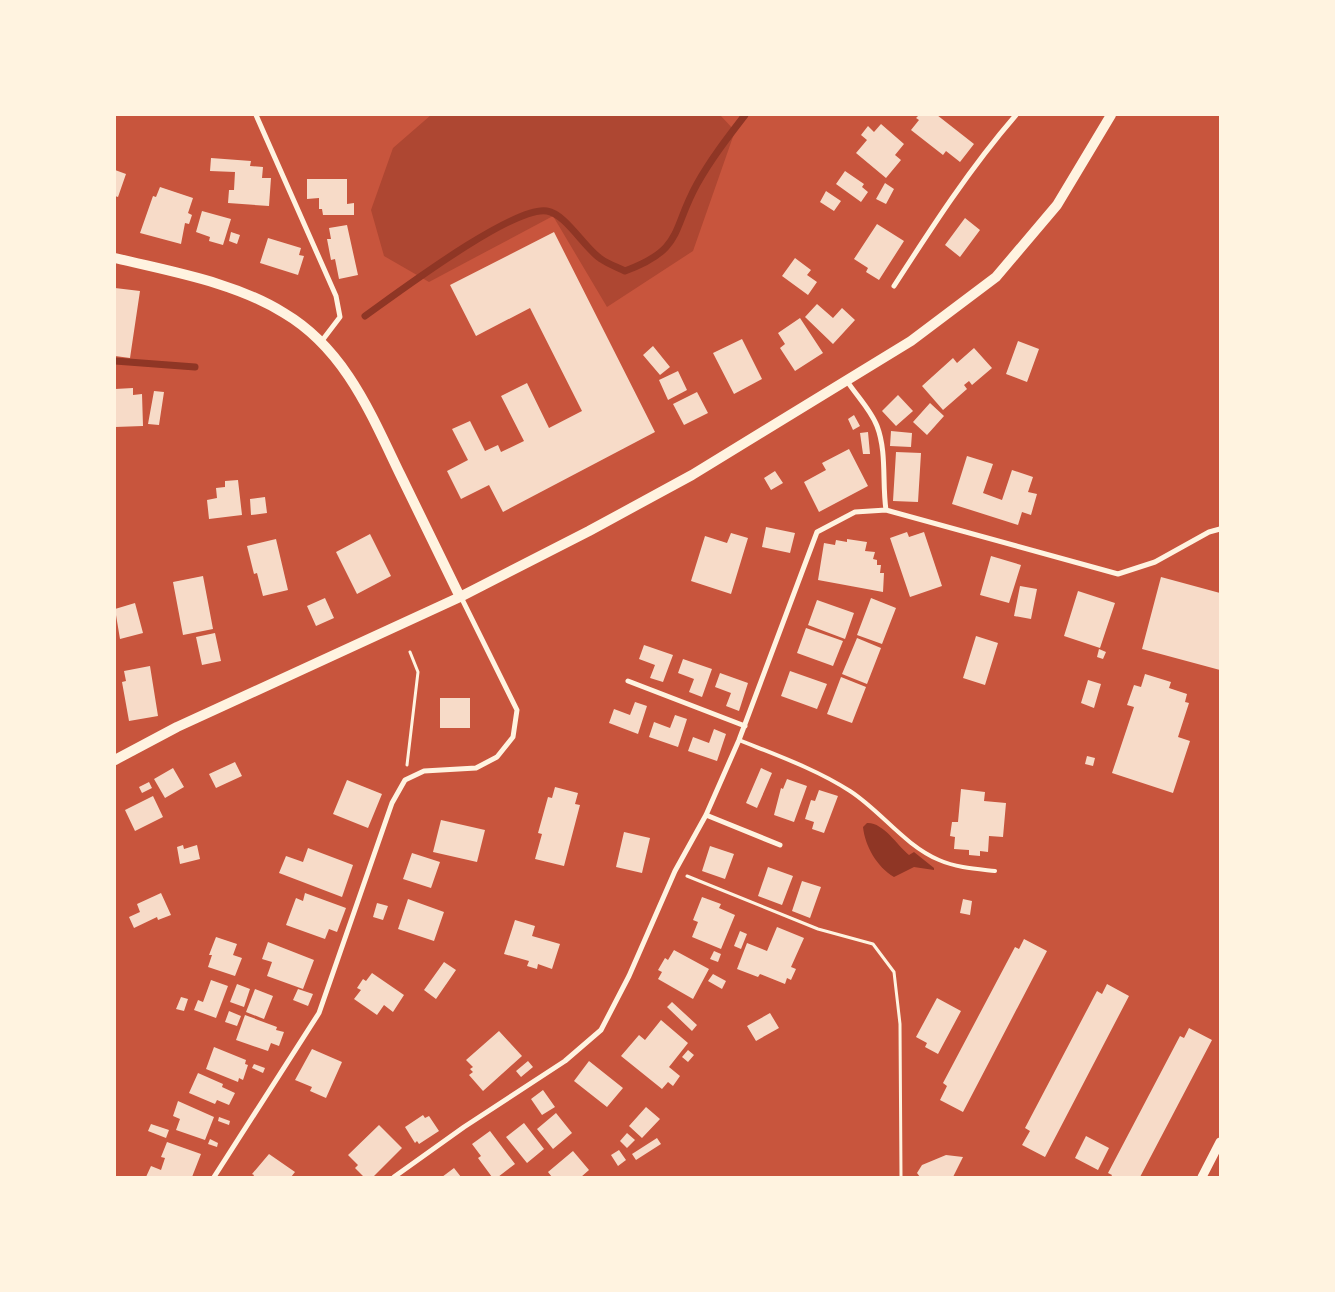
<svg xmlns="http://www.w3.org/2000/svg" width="1335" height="1292" font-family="'DejaVu Sans',sans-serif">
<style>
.green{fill:#ae4732}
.water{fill:#8f3625}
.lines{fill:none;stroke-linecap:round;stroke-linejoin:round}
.stream{stroke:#8f3625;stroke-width:7}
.building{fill:#f7dbc8}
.path{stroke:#fff3e0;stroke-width:3}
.service{stroke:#fff3e0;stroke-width:4}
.minor{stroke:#fff3e0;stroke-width:5}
.tertiary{stroke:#fff3e0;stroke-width:9}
.secondary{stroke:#fff3e0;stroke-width:10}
</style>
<rect width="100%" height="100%" fill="#c8553d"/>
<path class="green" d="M431,115h289l15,16 -42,120 -86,56 -54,-91 -124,66 -45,-26 -13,-46 22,-62z"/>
<path class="water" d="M867,823c16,-1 30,22 42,32l5,-3 20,16v2l-20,-3 -20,10c-17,-10 -29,-31 -31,-50z"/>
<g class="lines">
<path class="stream" d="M365,316c31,-22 149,-111 182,-105 19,3 38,38 54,48 7,5 16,8 24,12 59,-22 46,-40 72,-87 14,-25 31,-47 48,-69
M115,361l80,6"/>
</g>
<path class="building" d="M919,115h18l37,29 -14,18 -14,-11 -3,4 -32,-25 8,-10 -3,-2z
M881,124l23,20 -9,11 6,5 -15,18 -30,-25 11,-13 -6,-5 7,-9 6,6z
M211,158l40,3 -1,5 13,1 -1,11h9l-2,28 -41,-3 1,-13h5l1,-18 -25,-1z
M115,170l11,4 -8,23 -3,-1z
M845,171l19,13 -2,3 6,5 -7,10 -25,-18z
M307,179h40v25l7,-1v12h-31l-1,-6h-3v-11l-12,1z
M885,183l9,6 -8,15 -10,-5z
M160,187l33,11 -5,15 4,2 -3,9 -4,-1 -4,21 -41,-11 13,-37 3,1z
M826,191l15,10 -7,10 -14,-9z
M202,211l29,8 -8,26 -14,-4 1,-4 -14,-5z
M965,218l15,12 -20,27 -15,-12z
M877,224l27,17 -25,39 -13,-8 2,-4 -14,-9z
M347,225l11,50 -19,4 -4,-20 -4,1 -4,-21h4l-2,-11z
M231,232l9,3 -3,9 -8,-3z
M554,232l101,200 -152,80 -14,-27 -28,14 -14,-28 21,-11 -16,-31 18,-8 15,30 13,-6 3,7 23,-11 -23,-45 26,-13 22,45 33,-17 -52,-103 -54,28 -26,-51z
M268,238l33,10 -2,7 5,1 -6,19 -38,-12z
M795,258l16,12 -4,5 10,7 -9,13 -26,-19z
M115,288l25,3 -10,67 -15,-2z
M817,304l16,14 9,-10 13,12 -22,24 -28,-27z
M800,318l23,35 -28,18 -15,-23 5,-4 -7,-11z
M742,339l20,40 -28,15 -21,-41z
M1018,341l21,8 -12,33 -21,-8z
M653,346l17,21 -10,8 -17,-20z
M974,348l18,20 -20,17 -3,-4 -5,4 3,4 -24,21 -21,-24 31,-28 4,5z
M678,371l9,19 -19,10 -9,-20z
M133,388v7l9,-1 1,32 -28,1v-38z
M154,391l10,1 -5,33 -11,-1z
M697,392l11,21 -24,12 -11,-21z
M898,395l15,16 -17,15 -14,-15z
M930,403l14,13 -17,19 -14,-13z
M854,415l6,11 -7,4 -5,-11z
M891,431l21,2 -1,14 -21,-1z
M868,432l2,22h-7l-3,-21z
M849,449l19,37 -49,26 -15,-30 22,-12 -4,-7z
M896,452l25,1 -3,49 -25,-1z
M967,456l26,8 -10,29 19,7 10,-30 21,7 -5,15 9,2 -6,21 -9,-3 -4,13 -66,-21z
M775,471l8,12 -12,7 -7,-12z
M238,480l4,35 -33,4 -2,-19 10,-2 -1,-10 9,-1v-6z
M265,497l2,16 -16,2 -1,-16z
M766,527l29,6 -5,20 -28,-6z
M907,532l2,5 15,-5 18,54 -32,11 -20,-59z
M731,533l17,5 -17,56 -40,-13 14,-45 22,7z
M370,534l21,42 -34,18 -21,-42z
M276,539l12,51 -25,6 -6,-23 -3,1 -7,-28z
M847,539l20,3 -2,9 10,1 -2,7 4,1v5h4l-1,8h4l-1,19 -65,-12 6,-37 11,2 1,-5 11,2z
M991,556l30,9 -12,38 -29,-8z
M203,576l10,53 -30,6 -10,-53z
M1161,577l59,16v77l-78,-21z
M1020,586l17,3 -6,30 -17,-3z
M1078,591l37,12 -15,45 -36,-12z
M325,598l9,20 -18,8 -9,-20z
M871,598l25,10 -14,36 -25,-9z
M817,600l37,13 -9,26 -37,-14z
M135,603l8,30 -23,6 -5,-30z
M806,628l37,13 -10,25 -36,-13z
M215,633l6,28 -19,4 -6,-28z
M976,636l22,7 -13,42 -22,-7z
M857,638l24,10 -14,36 -25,-10z
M644,645l29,10 -10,27 -13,-4 5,-13 -16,-6z
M1099,649l7,3 -3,7 -6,-2z
M683,659l29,10 -10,28 -13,-5 5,-13 -16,-6z
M150,666l8,50 -29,5 -7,-39 4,-1 -2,-10z
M790,671l37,13 -10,25 -36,-13z
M720,673l28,10 -9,28 -13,-5 5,-13 -16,-6z
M1145,674l26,8 -2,6 18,6 -2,8 4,1 -11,34 12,4 -17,52 -61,-20 22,-66 -7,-2 7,-20 7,2z
M841,677l25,10 -14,36 -25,-9z
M1088,680l13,4 -7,24 -13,-5z
M440,698h30v30h-30z
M635,702l12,4 -9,28 -29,-11 5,-14 16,6z
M675,715l12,4 -9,28 -29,-10 5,-15 16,6z
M714,729l12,5 -9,27 -29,-10 5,-14 16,6z
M1087,756l8,2 -2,8 -8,-2z
M235,762l7,14 -26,12 -7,-14z
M173,768l11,19 -19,11 -11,-19z
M761,768l11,5 -15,35 -11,-5z
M787,779l20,7 -13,36 -20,-7 7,-27 2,1z
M347,780l35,14 -14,34 -35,-14z
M149,782l3,6 -10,5 -3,-6z
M555,787l23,6 -3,11 5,1 -16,61 -29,-7 7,-25 -4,-1 10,-36 4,1z
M961,789l24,3 -1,9 22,2 -3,34 -14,-1 -1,16 -8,-1v5l-11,-1v-5l-15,-1 1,-12 -5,-1 2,-14h6z
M819,790l19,6 -14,37 -12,-4 2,-7 -9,-3 6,-19 4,1z
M153,796l10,21 -28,14 -10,-21z
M441,820l44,10 -8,32 -44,-10z
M624,832l26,6 -8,35 -26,-6z
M183,845l1,4 13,-4 3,14 -20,5 -3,-17z
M710,846l24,8 -9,25 -23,-8z
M308,848l45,17 -11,32 -63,-24 7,-17 17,6z
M412,853l28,9 -9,26 -28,-9z
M768,867l25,9 -11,29 -24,-9z
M802,881l19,6 -11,31 -18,-7z
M161,893l10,22 -13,5 -1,-3 -23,11 -5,-11 11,-5 -3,-8z
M305,893l41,15 -9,24 -8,-3 -4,10 -39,-14 10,-27 7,3z
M702,897l19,7 -2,4 16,7 -14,34 -29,-12 6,-15 -5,-2z
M408,899l36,13 -10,29 -36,-12z
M963,899l9,2 -2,14 -10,-2z
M377,903l11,3 -5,14 -10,-3z
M515,920l20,6 -3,10 28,8 -8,25 -14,-5 -1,5 -10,-3 2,-5 -25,-7z
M777,927l27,11 -13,29 5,2 -5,11 -4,-2 -2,6 -25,-10 -2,3 -21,-8 10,-26 20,8z
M740,931l7,3 -6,15 -7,-3z
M216,937l21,7 -4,11 9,3 -7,18 -27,-9 4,-12h-3z
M1024,939l23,12 -84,161 -23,-12 7,-14 -4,-3 72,-136 4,2z
M268,942l46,18 -11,29 -36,-13 5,-14 -10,-3z
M674,950l35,19 -16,30 -35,-20 4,-7 -4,-2 7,-12 3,2z
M714,951l7,3 -3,8 -8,-3z
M444,962l12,8 -20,29 -12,-9z
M372,973l32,22 -11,17 -9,-7 -7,10 -23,-16 7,-9 -4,-2 6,-9 3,2z
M713,974l13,7 -4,8 -14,-8z
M211,980l17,6 -12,32 -22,-8 4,-10 5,2z
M237,984l13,5 -6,18 -14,-5z
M1107,984l22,12 -84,161 -23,-12 8,-14 -5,-3 72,-137 5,3z
M255,989l18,7 -9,23 -18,-7z
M298,989l15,5 -5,12 -15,-6z
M181,997l7,2 -4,12 -8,-2z
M937,998l24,13 -23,43 -13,-7 2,-4 -11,-6z
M672,1002l25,23 -5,6 -25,-24z
M229,1011l12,5 -4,10 -12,-4z
M770,1013l9,15 -23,13 -9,-15z
M245,1015l32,12 -1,3 8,2 -5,14 -8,-3 -3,8 -32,-11z
M661,1020l27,23 -19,24 11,9 -7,10 -5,-4 -6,7 -41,-33 18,-21 6,5z
M1189,1028l23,12 -72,137h-29l1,-2 -4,-2 72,-137 4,2z
M499,1031l23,25 -39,35 -14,-16 4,-3 -3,-3 3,-2 -7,-7z
M214,1047l32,13 -1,4 3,1 -5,15 -4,-2 -1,4 -32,-13z
M312,1049l30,13 -16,36 -16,-7 2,-4 -17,-7z
M688,1050l6,5 -6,7 -6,-5z
M528,1061l5,6 -12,10 -5,-6z
M589,1061l34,27 -16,19 -33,-26z
M254,1064l11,4 -2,5 -11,-5z
M198,1073l25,11 -1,3 13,6 -6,12 -12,-5 -2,4 -26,-11z
M543,1090l12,17 -13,8 -11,-16z
M178,1101l36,16 -9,23 -29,-10 4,-11 -7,-3z
M646,1107l14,12 -18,19 -13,-12z
M556,1113l16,20 -19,16 -16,-20z
M423,1115l2,3 4,-2 10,15 -20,13 -2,-3 -2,2 -10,-16z
M219,1117l11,4 -1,4 -11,-4z
M524,1123l20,26 -17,14 -21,-26z
M151,1124l18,6 -3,8 -18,-7z
M379,1125l23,23 -29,29h-9l-9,-9 3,-3 -10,-10z
M490,1131l25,33 -17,13h-6l-14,-19 3,-2 -9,-12z
M627,1133l8,7 -8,8 -7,-7z
M1086,1136l23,12 -11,22 -23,-12z
M657,1138l4,6 -25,16 -4,-6z
M210,1139l8,4 -1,4 -9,-3z
M167,1142l34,12 -9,23h-46l5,-11 10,4 4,-12 -4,-1z
M619,1150l7,10 -8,6 -7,-11z
M573,1151l16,19 -8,7h-29l-4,-5z
M269,1154l26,18 -4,5h-38l1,-2 -2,-1z
M946,1155l17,2 -10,20h-33l-3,-4 5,-8z
M454,1168l7,9h-19z"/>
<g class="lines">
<path class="path" d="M407,765l11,-93 -8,-20
M687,876l131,53 55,15 21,28 6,52 1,153"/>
<path class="service" d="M739,740c37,15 77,29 111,51 31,20 54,54 89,69 18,8 38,9 56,11"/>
<path class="minor" d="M256,115l80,181 4,21 -19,25
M894,286c38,-59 76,-118 122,-171
M847,381c9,14 24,29 30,45 10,26 5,57 9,84
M628,681l117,45
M706,815l74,30
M214,1177l105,-164 73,-210 13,-23 19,-9 52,-3 21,-11 16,-20 4,-27 -56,-113
M394,1177l70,-50 101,-66 36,-31 28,-54 46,-105 31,-56 33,-75 78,-208 38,-20 31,-2 232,64 37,-12 54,-30 11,-3"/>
<path class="tertiary" d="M1202,1177l18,-35"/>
<path class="secondary" d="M115,258c57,14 119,24 169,55 61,36 87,101 116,161 20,41 40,82 60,123
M115,760l62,-33 283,-130 129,-66 103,-56 219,-134 85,-64 61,-72 54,-90"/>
</g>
<rect width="1335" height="1292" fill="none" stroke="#fff3e0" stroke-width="232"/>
</svg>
